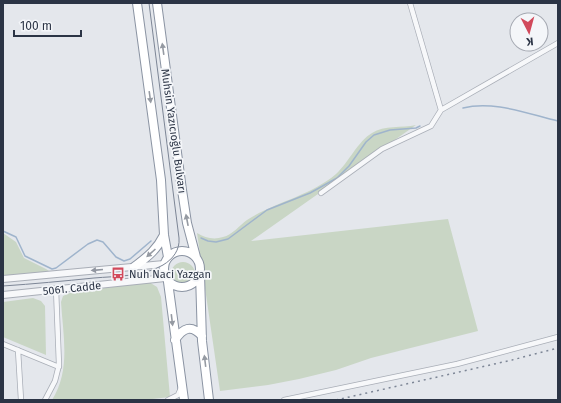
<svg xmlns="http://www.w3.org/2000/svg" width="561" height="403" font-family="'Fira Sans',sans-serif">
<style>
.green{fill:#c9d6c5}
.lines{fill:none;stroke-linecap:round;stroke-linejoin:round}
.stream{stroke:#9fb4cc;stroke-width:1.5}
.minor-casing{stroke:#a9aeb7;stroke-width:6}
.tertiary-casing{stroke:#a9aeb7;stroke-width:8}
.trunk-casing{stroke:#8b94a3;stroke-width:10}
.minor{stroke:#f7f8fa;stroke-width:4.5}
.tertiary{stroke:#f7f8fa;stroke-width:6}
.trunk{stroke:#fff;stroke-width:8}
.tram{stroke:#7d8696;stroke-width:1}
.rail{stroke:#7d8696;stroke-width:1.5;stroke-dasharray:2 4;stroke-linecap:butt}
.oneway{fill:#959aa2}
.oneway2{fill:#9196a0}
.labels{text-anchor:middle;stroke-width:3.5;stroke-linejoin:round;paint-order:stroke}
.street-label{font-size:11px;fill:#2b3445;stroke:#f4f6f9}
.poi-label{font-size:11px;fill:#2b3445;stroke:#f4f6f9;text-anchor:start}
</style>
<rect width="100%" height="100%" fill="#e4e7ec"/>
<path class="green" d="M416,125l-165,116 197,-22 30,112 -107,27 -35,12 -37,9 -31,6 -48,6 -23,-158c8,5 17,7 26,4 9,-2 17,-12 24,-17 28,-18 63,-24 89,-46 13,-12 22,-33 36,-41 12,-8 30,-5 44,-8z
M3,233l13,9 8,16 22,11 6,4 -49,8z
M171 274a12 12 0 1 1 24 0a12 12 0 1 1-24 0Z
M149,282l8,5 4,10 9,100 -26,3h-92c19,-30 11,-64 9,-98l2,-6 7,-3z
M33,298l8,3 4,5 1,49 -43,-18v-35z"/>
<g class="lines">
<path class="stream" d="M463,108c30,-8 65,6 95,13
M3,231l13,6 9,19 27,13 4,-1 32,-24 9,-4 6,2 13,15 8,4 6,-2 21,-18
M201,238l7,3 8,1 12,-3 39,-29 43,-17 27,-15 12,-12 17,-24 8,-7 16,-5 26,-2 4,-2"/>
<g class="minor-casing">
<path id="minor" d="M441,110l117,-67
M321,193l61,-44 49,-23 10,-16 -31,-107
M3,344l56,23
M18,350l3,50
M45,400l10,-19 4,-16 -3,-76
M168,400l10,-5 3,-7
M284,400l173,-36 101,-27"/>
</g>
<g class="tertiary-casing">
<path id="tertiary" d="M3,279l161,-15
M3,295l162,-17"/>
</g>
<g class="trunk-casing">
<path id="trunk" d="M137,3l24,177 3,55 4,22
M157,3l25,187 5,33 9,34
M164 269a18 18 0 1 1 36 0a18 18 0 1 1-36 0Z
M134,267c13,-10 22,-16 30,-32
M200,274l2,67 7,59
M168,282l16,118
M175,340c8,-12 16,-16 27,-4"/>
</g>
<use href="#minor" class="minor"/>
<use href="#tertiary" class="tertiary"/>
<use href="#trunk" class="trunk"/>
<path class="tram" d="M3,286c30,-2 61,-5 91,-8 22,-2 49,-1 69,-13 10,-6 17,-15 16,-27l-30,-235"/>
<path class="rail" d="M336,400l176,-40 46,-12"/>
</g>
<defs><path id="oneway-solid" d="M-6-.8H1V-3.2L6.5 0L1 3.2V.8H-6Z"/></defs>
<g class="oneway">
<use href="#oneway-solid" transform="translate(163 49) rotate(-98)"/>
<use href="#oneway-solid" transform="translate(150 97) rotate(82)"/>
<use href="#oneway-solid" transform="translate(187 220) rotate(-101)"/>
<use href="#oneway-solid" transform="translate(151 253) rotate(138)"/>
<use href="#oneway-solid" transform="translate(172 320) rotate(83)"/>
<use href="#oneway-solid" transform="translate(205 361) rotate(-97)"/>
</g>
<use class="oneway2" href="#oneway-solid" transform="translate(97 270) rotate(175)"/>
<defs>
<g id="bus-bare" transform="scale(1.08)"><path d="M-5-6H5V4H4V6H2V4H-2V6H-4V4H-5ZM-3.5-4V0h7V-4ZM-3.5 1.2v1.5H-2V1.2ZM2 1.2v1.5H3.5V1.2Z" fill="#d1495b" stroke="#f4f6f9" stroke-width="2.5" paint-order="stroke"/></g>
</defs>
<g fill-rule="evenodd">
<use href="#bus-bare" x="118" y="274"/>
</g>
<g class="labels">
<g class="street-label">
<text transform="translate(174 131) rotate(82)" y="4">Muhsin Yazıcıoğlu Bulvarı</text>
<text transform="translate(72 288) rotate(-6)" y="4">5061. Cadde</text>
</g>
<g class="poi-label">
<text x="129" y="278">Nuh Naci Yazgan</text>
</g>
</g>
<rect width="561" height="403" fill="none" stroke="#2b3445" stroke-width="8"/>
<g transform="translate(529 32) rotate(174)"><circle r="19" fill="#f4f6f9" stroke="#a4a8b1"/>
<path d="M0-3L7 15L0 10L-7 15Z" fill="#d1495b"/>
<text y="-6" font-size="11" font-weight="bold" text-anchor="middle" fill="#2b3445">K</text>
</g>
<path d="M14 30v6h67v-6" fill="none" stroke="#2b3445" stroke-width="2"/>
<text x="20" y="30" font-size="12" fill="#2b3445" stroke="#f4f6f9" stroke-width="3" paint-order="stroke">100 m</text>
</svg>
